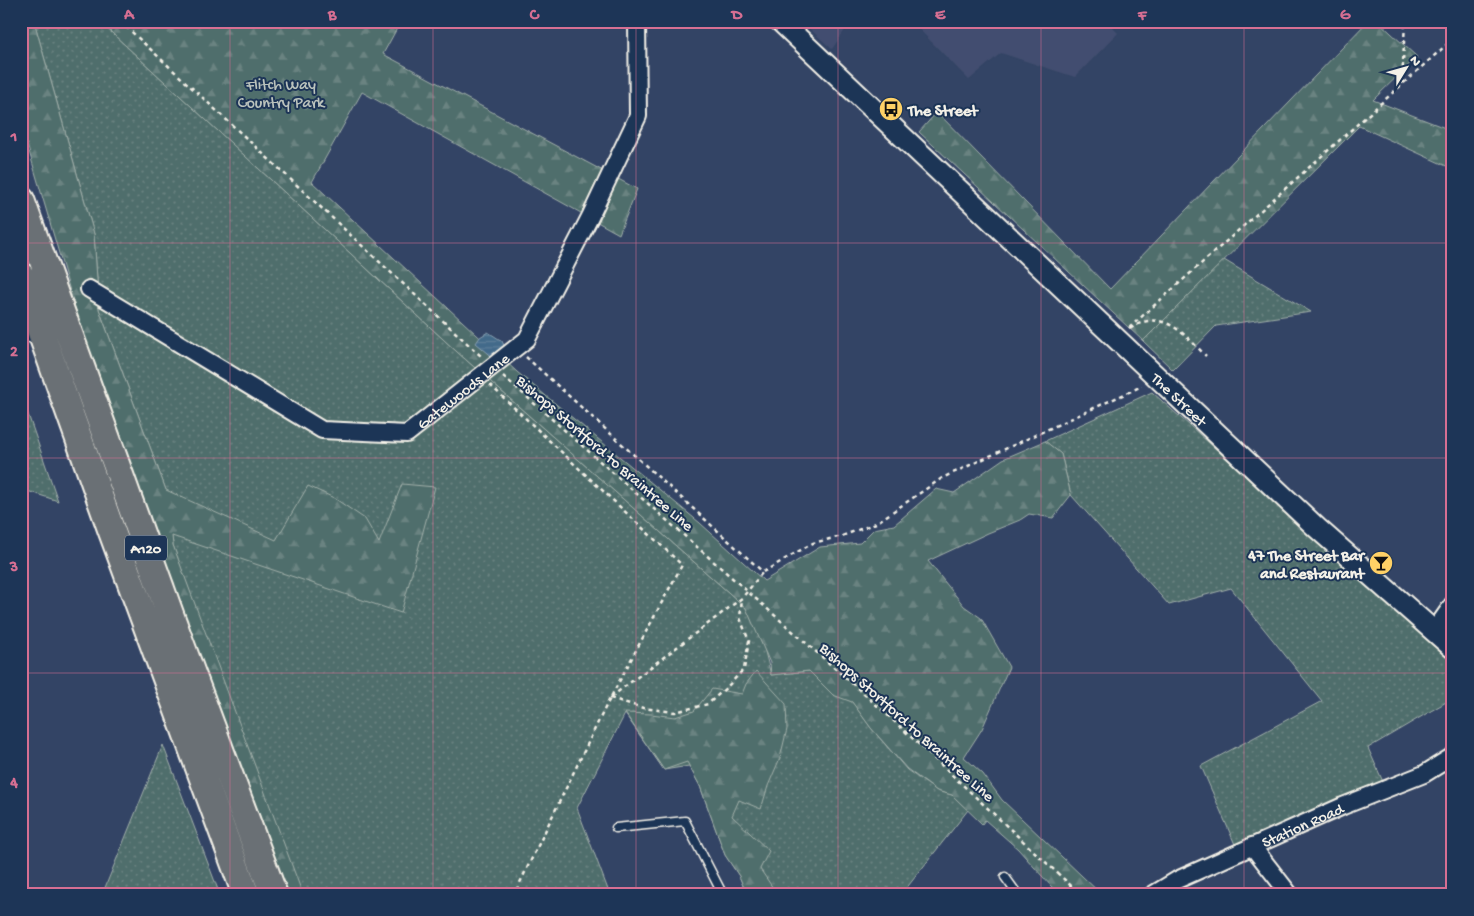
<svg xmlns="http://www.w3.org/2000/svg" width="1474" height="916" font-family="'Gochi Hand',sans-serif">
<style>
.built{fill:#434e6f}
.grass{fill:url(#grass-dots);stroke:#a2b0aa}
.forest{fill:url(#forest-firs);stroke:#a2b0aa}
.water{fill:url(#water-rules);stroke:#89a0b0}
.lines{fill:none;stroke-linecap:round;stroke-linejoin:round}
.service-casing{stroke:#f4f1e8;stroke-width:11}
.minor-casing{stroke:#f4f1e8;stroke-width:20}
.tertiary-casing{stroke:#f4f1e8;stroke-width:24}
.trunk-casing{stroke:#f4f1e8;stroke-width:30}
.path{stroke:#f4f1e8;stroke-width:2.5;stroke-dasharray:4 4;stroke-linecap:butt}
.service{stroke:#1d3557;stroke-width:8}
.minor{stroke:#1d3557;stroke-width:16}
.tertiary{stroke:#1d3557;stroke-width:20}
.trunk{stroke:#6a7074;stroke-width:26}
.grid{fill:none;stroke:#d66f93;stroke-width:1;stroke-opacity:0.55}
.labels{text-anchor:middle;stroke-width:4;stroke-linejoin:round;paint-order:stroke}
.shield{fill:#1d3557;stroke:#b4b9bc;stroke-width:1}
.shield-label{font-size:15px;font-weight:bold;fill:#f4f1e8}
.park-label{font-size:16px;fill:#bbc3bd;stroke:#1d3557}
.poi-label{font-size:16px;font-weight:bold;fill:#f4f1e8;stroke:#1d3557;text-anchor:start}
.street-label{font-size:16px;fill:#f4f1e8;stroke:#1d3557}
.neatline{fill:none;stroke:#d66f93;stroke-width:2}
.grid-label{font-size:16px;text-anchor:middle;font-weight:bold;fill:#d66f93}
</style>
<defs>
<pattern id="grass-dots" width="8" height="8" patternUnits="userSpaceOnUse" patternTransform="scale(1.25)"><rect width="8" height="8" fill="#506e6c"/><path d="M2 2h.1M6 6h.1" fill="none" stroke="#6a8381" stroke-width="1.8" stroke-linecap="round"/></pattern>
<pattern id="forest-firs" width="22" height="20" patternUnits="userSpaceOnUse" patternTransform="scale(1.25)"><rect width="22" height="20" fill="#506e6c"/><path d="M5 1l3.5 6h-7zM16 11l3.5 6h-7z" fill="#6a8381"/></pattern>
<pattern id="water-rules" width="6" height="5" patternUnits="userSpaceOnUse" patternTransform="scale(1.25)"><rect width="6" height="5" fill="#426a8a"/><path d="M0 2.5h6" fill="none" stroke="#5e809a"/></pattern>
</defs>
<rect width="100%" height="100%" fill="#334465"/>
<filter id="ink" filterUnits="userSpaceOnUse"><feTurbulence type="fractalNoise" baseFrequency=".02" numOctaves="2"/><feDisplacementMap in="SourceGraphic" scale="10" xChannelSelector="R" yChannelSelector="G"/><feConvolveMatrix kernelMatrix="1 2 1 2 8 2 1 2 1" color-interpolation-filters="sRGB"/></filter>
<g filter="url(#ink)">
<path class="built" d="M801,21h50l-19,28z
M911,21h195l12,12 -43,44 -74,-24 -32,27z"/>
<path class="grass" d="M34,21h65l357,330 290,257 17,36 8,31 38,-4 24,24 18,5 20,28 36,42 30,21 15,4 16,15 -67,85h-154l-8,-19 -14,-21 -25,-69 -11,-20 -25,4 -39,-56 -48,94 33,87h-311l-126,-350 -7,-55 -67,-181 -5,-75z
M1224,260l87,52 -95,14 -43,44 -30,-29z
M1152,392l301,269v37l-85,50 16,36 -147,65 -36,-83 121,-65 -91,-113 -62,17 -98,-110 -10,-41 -16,-13z
M21,394l37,107 -37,-12z
M163,745l57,150h-118z"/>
<path class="forest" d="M21,21h13l60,213 5,75 67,181 110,50 32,-54 26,12 31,21 14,24 23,-59 33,3 -34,126 -229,-77 1,9 130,350h-15l-47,-121 -151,-415 -69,-235z
M99,21h302l-18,33 254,135 -18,45 -257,-142 -50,90 205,190 183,151 64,58 56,-34 40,-4 14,-14 20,-4 42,-36 18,4 49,-34 42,-18 16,13 10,41 -18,23 -24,-4 -9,6 -32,13 -60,28 36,45 17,12 28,49 -27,62 -18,28 19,17 19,26 100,95h-43l-41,-46 -33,-29 -3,4 -30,-29 -15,-4 -30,-22 -36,-41 -19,-26 -19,-7 -24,-24 -38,4 -1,-12 -24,-55 -290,-257z
M1368,21h10l39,36 -44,43 80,31v38l-94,-43 -216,215 -224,-209 18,-20 173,177z
M756,671l30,33 1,25 -7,29 -12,28 -7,23 -22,-9 -7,16 37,35 -9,18 13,19 2,7h-28l-8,-19 -14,-21 -25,-69 -13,-24 -23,8 -39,-57 26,1 24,3 19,-6 18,-22 30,5 4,-10z"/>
<path class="water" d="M488,332l14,9 3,7 -10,11 -19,-16 4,-6z"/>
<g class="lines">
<g class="service-casing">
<path id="service" d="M21,318l9,20
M616,828l69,-7 38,74
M1005,877l13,18"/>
</g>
<g class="minor-casing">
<g id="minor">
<path id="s1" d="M89,289l233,141 85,4 120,-95 63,-122 48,-101 -1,-95"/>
<path d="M1434,631l19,-27"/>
<path d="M1252,846l38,49"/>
<path id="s2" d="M1152,895l25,-15 166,-74 81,-32 29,-18"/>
</g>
</g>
<g class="tertiary-casing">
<g id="tertiary">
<path id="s3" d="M780,21l537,507 136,120"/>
</g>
</g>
<g class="trunk-casing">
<path id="trunk" d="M21,200l158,439 95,256
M21,276l90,253 135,366"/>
</g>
<path class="path" d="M120,21l362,336
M1402,84l3,-63
M1129,328l324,-289
M1130,329c32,-23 55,6 76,27
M526,357l237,215 50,-29 29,-7 34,-13 66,-45 200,-92
M503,376l378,333 200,186
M490,385l192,180 -76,141 -92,189
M611,697l131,-99 20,-25
M610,698l33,10 32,4 33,-8 20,-18 16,-17 5,-28 -9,-23 2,-20"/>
<use href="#service" class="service"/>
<use href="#minor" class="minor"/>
<use href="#tertiary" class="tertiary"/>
<use href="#trunk" class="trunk"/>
</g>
</g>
<path class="grid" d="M230,21v874M433,21v874M636,21v874M838,21v874M1041,21v874M1244,21v874M21,243h1432M21,458h1432M21,673h1432"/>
<defs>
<g id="bus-disc" transform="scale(1.25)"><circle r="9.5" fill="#ffd166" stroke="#1d3557"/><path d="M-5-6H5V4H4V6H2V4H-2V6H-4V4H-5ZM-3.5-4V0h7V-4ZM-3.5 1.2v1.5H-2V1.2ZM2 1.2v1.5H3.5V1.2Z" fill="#111"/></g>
<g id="bar-disc" transform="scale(1.25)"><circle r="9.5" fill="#ffd166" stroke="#1d3557"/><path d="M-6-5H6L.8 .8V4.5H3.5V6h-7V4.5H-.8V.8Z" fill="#111"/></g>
</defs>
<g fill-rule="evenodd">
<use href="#bus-disc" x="891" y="109"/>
<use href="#bar-disc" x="1381" y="563"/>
</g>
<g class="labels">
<rect class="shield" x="125" y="535.5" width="42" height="25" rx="4"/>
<g class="shield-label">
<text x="146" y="553">A120</text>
</g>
<g class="park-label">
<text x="281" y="89">Flitch Way<tspan x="281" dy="18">Country Park</tspan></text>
</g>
<g class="poi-label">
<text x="908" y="115">The Street</text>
<text x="1364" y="560" text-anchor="end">47 The Street Bar<tspan x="1364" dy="18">and Restaurant</tspan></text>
</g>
<g class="street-label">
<text dy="6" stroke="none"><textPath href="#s1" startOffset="428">Gatewoods Lane</textPath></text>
<text dy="6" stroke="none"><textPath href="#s3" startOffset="550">The Street</textPath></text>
<text transform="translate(606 452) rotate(41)" y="6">Bishops Stortford to Braintree Line</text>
<text transform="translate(908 721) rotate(42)" y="6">Bishops Stortford to Braintree Line</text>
<text dy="6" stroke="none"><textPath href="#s2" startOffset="166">Station Road</textPath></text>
</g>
</g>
<rect width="1474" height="916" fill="none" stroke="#1d3557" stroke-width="55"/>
<g transform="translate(1406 68) rotate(53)" stroke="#1d3557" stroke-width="4" paint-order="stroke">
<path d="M0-4L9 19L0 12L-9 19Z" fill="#f4f1e8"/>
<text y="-8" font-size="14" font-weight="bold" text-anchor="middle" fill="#f4f1e8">N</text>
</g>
<rect x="28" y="28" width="1418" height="860" class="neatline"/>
<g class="grid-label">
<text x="129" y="19">A</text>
<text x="332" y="19">B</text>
<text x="534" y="19">C</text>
<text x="737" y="19">D</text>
<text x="940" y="19">E</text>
<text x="1142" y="19">F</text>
<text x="1345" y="19">G</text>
<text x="14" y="141">1</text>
<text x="14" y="356">2</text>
<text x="14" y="571">3</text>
<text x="14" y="787">4</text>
</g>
</svg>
